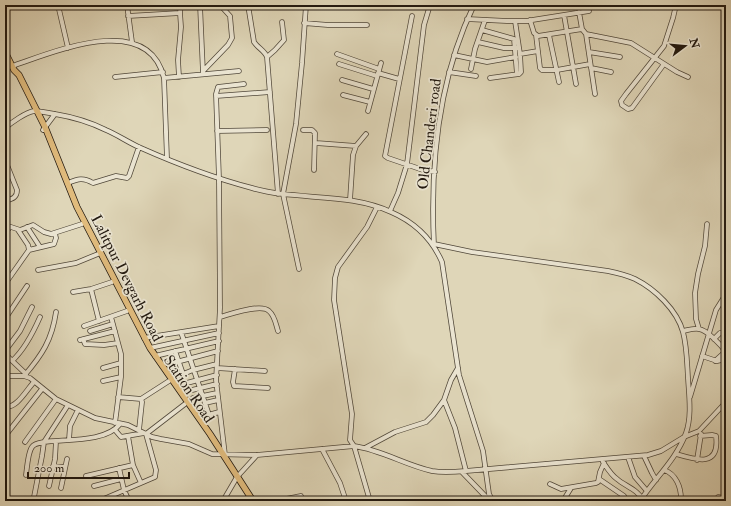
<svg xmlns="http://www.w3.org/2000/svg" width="731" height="506" font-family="'IM FELL Double Pica',serif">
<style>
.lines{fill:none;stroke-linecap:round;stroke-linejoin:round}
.minor-casing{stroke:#51483a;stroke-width:5.5}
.major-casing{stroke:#221910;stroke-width:7}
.minor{stroke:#eae4d1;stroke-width:4}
.major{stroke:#e0bb7c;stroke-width:5.5}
.labels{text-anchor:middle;stroke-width:3.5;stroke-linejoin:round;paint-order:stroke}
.street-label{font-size:15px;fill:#221910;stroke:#eae4d1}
</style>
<rect width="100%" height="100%" fill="#dfd6b8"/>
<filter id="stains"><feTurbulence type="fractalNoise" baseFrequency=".005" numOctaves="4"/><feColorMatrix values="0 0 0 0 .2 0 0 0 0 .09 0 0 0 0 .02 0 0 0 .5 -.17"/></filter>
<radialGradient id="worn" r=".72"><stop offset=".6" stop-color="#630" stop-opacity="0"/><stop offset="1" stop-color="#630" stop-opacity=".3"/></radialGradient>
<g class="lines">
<g class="minor-casing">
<path id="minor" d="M58,5l10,43
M127,5l5,37
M200,5l3,68
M248,5l6,37c4,6 11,9 13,15l11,137
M579,12l3,17 4,5 45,9 46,29 11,5
M564,15l12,69
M128,16l52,-3
M412,16l-27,140 3,2 35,12 12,2
M467,19l40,2h19l63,-10
M530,20l4,13 4,3 44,-7
M304,23l24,2h39
M482,30l32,9 3,35
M586,34l9,60
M536,35l4,33 2,2h15l33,-6
M549,35l10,47
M478,42l26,6h12
M589,52l31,5
M337,54l42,15
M520,54l18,-3
M454,55l33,7 29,-5
M267,57l8,-7 9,-10 -2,-18
M339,64l38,12
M664,64l-32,44 -4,1 -6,-4 -1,-4 5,-7 38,-48 9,-28 3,-13
M12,66c42,-14 136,-55 152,12l3,81
M591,68l20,4
M471,69l4,-20 10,-29
M203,71l25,-26 4,-7 -2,-22 -10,-11
M449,72l27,4
M378,73l21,6
M115,77l48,-5
M179,77l-1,-17 3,-33 -1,-14 1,-8
M164,78l75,-7
M490,78l29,-4 2,-2 -1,-18 -5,-33
M342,80l31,9
M343,95l27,7
M216,96l54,-4
M368,111l13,-48
M5,128c6,-5 21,-16 29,-17 6,0 14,2 21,3 18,3 35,8 51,16 12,5 23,13 35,18 36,16 73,30 111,40 45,13 96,4 139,24 23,10 41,27 51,50l17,113 24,76 6,43 4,7
M43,130l12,-16
M303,130h9l3,3 -1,37
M217,131l50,-1
M316,143l40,3
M5,160l12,30c0,8 -5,9 -12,11
M68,183c10,-4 15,-6 25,0l23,-7 11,2 2,-2 10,-29
M350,200l3,-45 3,-9 10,-12
M390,211l8,-18 9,-29 17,-139 6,-20
M5,225l15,5 13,-5 11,7 7,2 31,-10
M27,227l13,20
M5,233l5,-6
M434,244l38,8 136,19c10,2 18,4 27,8 20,10 42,31 48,53 4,15 4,31 5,46 1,18 4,38 -2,55 -10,27 -31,45 -46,68
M434,246c-4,-81 4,-167 40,-241
M29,250l25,-6 2,-6 -1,-4
M299,269l-16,-75 13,-70 6,-61 4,-58
M38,270l38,-7 22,-9
M5,284l24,-34 -1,-5 -10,-15
M91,289l8,32
M73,292l18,-3 21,-7
M111,317l10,37v23l-6,46
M220,317c11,-3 41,-14 49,-6 6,5 7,14 9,20
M5,319l22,-33
M84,326l43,-15
M699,329l-3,-10 -1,-26 3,-19 7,-28 2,-22
M90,331l23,-7
M683,331c5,-1 11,-3 16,-2 8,1 22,16 27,23
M181,332l28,83
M144,338l75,-12
M83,339l2,5 19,1 14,-2
M714,339l6,-6 6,-2
M80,340l35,-9
M150,348l69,-15
M5,351l15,-20 12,-24
M175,351l8,23
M5,354l21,20
M155,356l64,-15
M702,356l15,5 9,-2
M12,361c13,-12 21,-28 28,-44
M715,361l11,-10
M169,364l49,-13
M103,368l18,-5
M217,368l48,3
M235,369l-2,13 1,4 34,2
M5,376h19l6,2 26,21 39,19 33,7 24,12 9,2 28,5 23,10 45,1 97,-9c28,4 51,19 78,25 11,2 23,1 34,0l182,-16 13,-4 23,-14 15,-6 27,-29
M24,376c18,-21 28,-36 32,-64
M171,379l22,-9 24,-6
M103,381l18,-4
M725,383l1,-2
M183,384l34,-9
M188,391l29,-7
M118,397l23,2 1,3 -3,28
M690,397l26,-87 10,-16
M193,398l24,-5
M141,399l28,-18
M444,400l11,28 11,43
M205,403l13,-3
M5,406c11,4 22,-17 29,-24
M205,416l14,-4
M115,430l6,7 23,-4
M5,436l37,-47
M128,436l5,29 8,18
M69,440l1,-14 8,-16
M25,442l31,-43
M365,448l30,-16 31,-10 7,-7 11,-15 7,-20 7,-12
M322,449l18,34 6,18
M676,454c20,6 44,14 40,-18l-4,-1 -12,1
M225,455l-9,-75 4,-72 -1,-129 -3,-85 2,-7 26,-3
M644,456l8,17 4,7
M628,457l7,20 12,14
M697,460l4,-26
M603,462c4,6 8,13 14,17 8,7 22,11 26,22
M53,466l12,1
M119,468l5,22 5,11
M664,470c12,4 17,17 17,29
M462,472l26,27
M26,475c1,-7 2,-23 6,-28 7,-12 70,1 88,-23
M86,476l47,-11
M599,479l25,17 2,5
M550,484l11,5 35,-6 2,-1 2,-10 4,-9
M49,486l6,-27 1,-18
M94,486l27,-7
M61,488l6,-29
M34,497l8,-41 2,-14 24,-37
M99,501l56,-24 1,-7 -10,-36 39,-30
M223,501l14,-24 20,-22
M276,501l25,-5
M370,501l-16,-55 -4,-6 2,-26 -18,-114 1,-22 3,-11 29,-40 10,-20
M563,501l8,-13
M716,501l2,-4 8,1"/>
</g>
<g class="major-casing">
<path id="major" d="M5,52l9,18 5,5 26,52 32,80 73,141 60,86 43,67"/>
</g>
<use href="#minor" class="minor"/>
<use href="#major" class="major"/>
</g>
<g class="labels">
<g class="street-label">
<text transform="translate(429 134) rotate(-83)" y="5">Old Chanderi road</text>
<text transform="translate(127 278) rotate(63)" y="5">Lalitpur Devgarh Road</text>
<text transform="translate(189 389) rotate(56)" y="5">Station Road</text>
</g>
</g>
<rect width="731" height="506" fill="none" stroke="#dfd6b8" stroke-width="20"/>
<rect x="6" y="6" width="719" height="494" fill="none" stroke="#221910" stroke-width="2"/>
<rect x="10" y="10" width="711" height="486" fill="none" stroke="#221910"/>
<g transform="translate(685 46) rotate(74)" stroke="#eae4d1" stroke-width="3" paint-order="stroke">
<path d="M0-3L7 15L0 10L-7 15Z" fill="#221910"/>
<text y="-6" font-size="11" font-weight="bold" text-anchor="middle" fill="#221910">N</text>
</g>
<path d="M28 472v6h101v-6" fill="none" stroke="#221910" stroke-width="2"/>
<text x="34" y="472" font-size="12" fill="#221910" stroke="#eae4d1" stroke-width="3" paint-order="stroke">200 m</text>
<rect width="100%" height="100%" filter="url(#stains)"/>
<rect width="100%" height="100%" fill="url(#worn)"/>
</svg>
